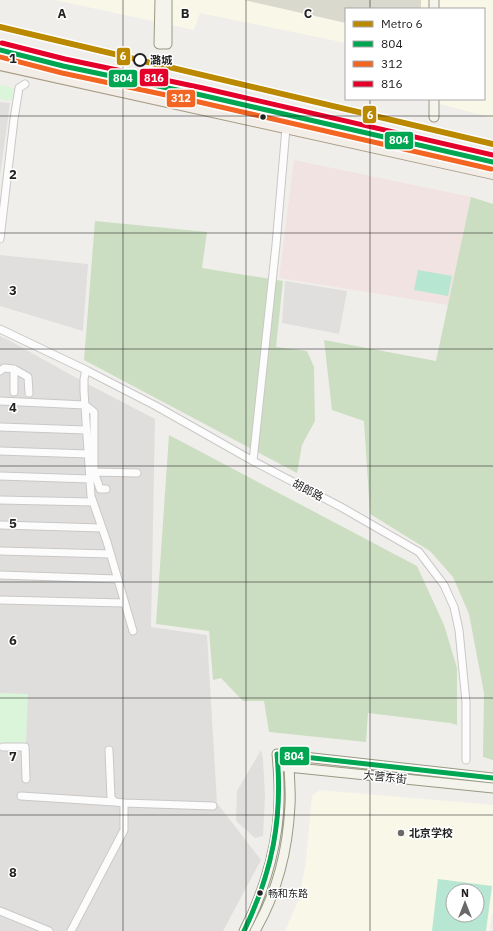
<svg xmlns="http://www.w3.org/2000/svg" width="493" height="931" font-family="'IBM Plex Sans','Noto Sans SC',sans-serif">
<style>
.residential{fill:#dfdedc}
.commercial{fill:#f1e3e1}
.education{fill:#f8f7e8;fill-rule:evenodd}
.construction{fill:#d9d9cd}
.forest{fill:#cbdec1}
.park{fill:#daf5da}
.pitch{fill:#b7e6d2;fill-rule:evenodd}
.parking{fill:#e0dfde}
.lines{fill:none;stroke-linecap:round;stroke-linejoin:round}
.street-casing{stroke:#c9c8c7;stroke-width:9}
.secondary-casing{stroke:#999a82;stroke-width:11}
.primary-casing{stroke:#a79c86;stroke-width:12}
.street{stroke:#fdfcfc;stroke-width:7}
.secondary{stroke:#f4f4ed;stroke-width:9}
.primary{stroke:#f3ede7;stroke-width:10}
.bus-1-casing{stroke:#fff;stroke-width:8}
.bus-2-casing{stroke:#fff;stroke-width:8}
.bus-3-casing{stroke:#fff;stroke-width:8}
.bus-1{stroke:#00a651;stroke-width:5}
.bus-2{stroke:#f26522;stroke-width:5}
.bus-3{stroke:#e4002b;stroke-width:5}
.metro-1-casing{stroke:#fff;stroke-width:9}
.metro-1{stroke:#bb8900;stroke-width:6}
.grid{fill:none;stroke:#222;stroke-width:1;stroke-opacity:0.55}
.stop-dot{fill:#fff;stroke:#222;stroke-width:2}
.bus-dot{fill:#222;stroke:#fff;stroke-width:1.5}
.poi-dot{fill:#6a6968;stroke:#fff;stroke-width:1.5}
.labels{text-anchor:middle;stroke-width:3;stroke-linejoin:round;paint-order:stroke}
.bus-label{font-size:10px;fill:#222;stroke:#fff;text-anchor:start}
.stop-label{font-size:11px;font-weight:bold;fill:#222;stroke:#fff;text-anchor:start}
.street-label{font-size:11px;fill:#222;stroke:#fff}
.poi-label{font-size:11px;font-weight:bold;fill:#222;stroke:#fff;text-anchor:start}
.grid-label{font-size:13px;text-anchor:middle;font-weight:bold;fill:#222;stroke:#fff;stroke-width:3;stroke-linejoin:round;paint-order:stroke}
.line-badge{stroke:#fff;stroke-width:1.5}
.badge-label{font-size:11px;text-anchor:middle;font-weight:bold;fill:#fff}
</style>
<rect width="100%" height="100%" fill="#f0eeeb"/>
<path class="residential" d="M0,336l78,43 77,40 -4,208 56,8 10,168 44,57 -38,71h-223z"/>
<path class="commercial" d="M294,160l177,37 -23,108 -169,-27z"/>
<path class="education" d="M55,0h438v118l-72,-19h63v-90h-138v34l-146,-30 -6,17z
M320,790l173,15v106l-4,20h-204l14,-32 7,-38 6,-65zM453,891h24v24h-24z"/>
<path class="construction" d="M244,0h177v9h-75v14z"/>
<path class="forest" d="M471,197l22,7v556l-10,-3 1,-64 -15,-79 -16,-37 -23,-26 -60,-37 -6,-93 -32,-11 -8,-70 112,21z
M95,221l112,11 -5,36 81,13 -7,66 31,4 7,16 1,54 -13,24 -5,28 -213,-113z
M169,435l248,131 27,59 13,43v57l-7,-2 -82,-10 -2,29 -97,-10 -5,-31h-21l-22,-23 -8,2 -4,-49 -53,-7z"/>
<path class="park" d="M0,85l14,3 -2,13 -12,-2z
M0,693l28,1 -2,51 -26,-1z"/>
<path class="pitch" d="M418,270l34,6 -4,20 -34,-6z
M438,879l54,7 -6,45h-54zM453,891h24v24h-24z"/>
<path class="parking" d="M0,102l10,1 -10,73z
M0,255l88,9 -5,67 -83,-25z
M285,281l62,10 -8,43 -57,-11z
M5,338l73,41 -1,20 -77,-4v-52z
M261,750l2,9 2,37 -2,40 -8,2 -19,-17 1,-30z"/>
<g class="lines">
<g class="street-casing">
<path id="street" d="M0,239l14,-120 5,-31 6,-4
M0,329l86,41 70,36 97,55 88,46 78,45 25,33 10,22 5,23 7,72v58
M14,369l14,8 1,16
M86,370l-2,9v12l7,105 16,46 26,89
M0,371l4,-3 10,1v23
M0,401l85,4 9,7v60l6,17h6
M0,427l86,3
M0,451l88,3
M253,461l23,-216 10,-117
M94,472l43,1
M0,476l90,3
M0,500l93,2
M0,525l102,3
M0,551l110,3
M0,575l117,4
M0,600l124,3
M3,747h22l1,32
M21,796l94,6
M124,803l89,3
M0,911l49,20
M71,931l53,-101v-27l-9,-1 -4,-4 -2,-48"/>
</g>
<g class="secondary-casing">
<path id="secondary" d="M160,0l-1,44h8v-44
M434,9v-9
M434,117v-18
M278,766l215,22
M244,931c22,-42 37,-96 35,-144 0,-11 -1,-22 -2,-33l216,24
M255,931c22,-38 33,-83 35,-126 1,-14 -1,-28 -1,-43"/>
</g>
<g class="primary-casing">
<path id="primary" d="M0,50l63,16 138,29 292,67
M0,65l493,109"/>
</g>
<use href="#street" class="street"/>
<use href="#secondary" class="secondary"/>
<use href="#primary" class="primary"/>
<g class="bus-1-casing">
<path id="bus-1" d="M0,50l63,16 138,29 292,67
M244,931c28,-58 39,-112 33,-177l216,24"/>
</g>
<g class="bus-2-casing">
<path id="bus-2" d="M0,57l62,16 137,29 292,67"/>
</g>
<g class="bus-3-casing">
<path id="bus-3" d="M2,43l63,16 138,29 290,67"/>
</g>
<use href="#bus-1" class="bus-1"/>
<use href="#bus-2" class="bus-2"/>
<use href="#bus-3" class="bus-3"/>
<g class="metro-1-casing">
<path id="metro-1" d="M0,27l493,117"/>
</g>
<use href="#metro-1" class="metro-1"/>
</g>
<path class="grid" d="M123,0v931M246,0v931M370,0v9M370,99v832M0,116h493M0,233h493M0,349h493M0,466h493M0,582h493M0,698h493M0,815h493"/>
<circle class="stop-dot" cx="140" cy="60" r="6"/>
<g class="bus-dot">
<circle cx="263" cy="117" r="3.5"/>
<circle cx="260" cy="893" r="3.5"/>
</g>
<circle class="poi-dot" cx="401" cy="833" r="4"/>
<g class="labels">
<g class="bus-label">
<text x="268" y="897">畅和东路</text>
</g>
<g class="stop-label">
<text x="150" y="64">潞城</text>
</g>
<g class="street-label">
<text transform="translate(308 490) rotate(28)" y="4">胡郎路</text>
<text transform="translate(385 777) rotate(6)" y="4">大营东街</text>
</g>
<g class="poi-label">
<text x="409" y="837">北京学校</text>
</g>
</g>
<g class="grid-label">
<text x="62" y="18">A</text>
<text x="185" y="18">B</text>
<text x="308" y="18">C</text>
<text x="13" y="63">1</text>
<text x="13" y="179">2</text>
<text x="13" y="295">3</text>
<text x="13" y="412">4</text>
<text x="13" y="528">5</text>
<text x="13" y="645">6</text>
<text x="13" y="761">7</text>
<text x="13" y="877">8</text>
</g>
<g class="line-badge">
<rect x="116" y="47" width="15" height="19" rx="4" fill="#bb8900"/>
<rect x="139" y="68" width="30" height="19" rx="4" fill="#e4002b"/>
<rect x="108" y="69" width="30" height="19" rx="4" fill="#00a651"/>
<rect x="166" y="89" width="30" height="19" rx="4" fill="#f26522"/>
<rect x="362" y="105" width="15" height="19" rx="4" fill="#bb8900"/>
<rect x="384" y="131" width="30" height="19" rx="4" fill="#00a651"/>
<rect x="279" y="746" width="31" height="20" rx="4" fill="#00a651"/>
</g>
<g class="badge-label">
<text x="123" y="60">6</text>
<text x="154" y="82">816</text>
<text x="123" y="82">804</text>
<text x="181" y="102">312</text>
<text x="370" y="119">6</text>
<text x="399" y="144">804</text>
<text x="294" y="760">804</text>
</g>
<rect x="345" y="8" width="140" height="92" fill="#ffffff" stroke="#a7a7a7"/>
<rect x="353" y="21" width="20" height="6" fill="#bb8900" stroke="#a7a7a7"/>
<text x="381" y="28" font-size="12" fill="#222222">Metro 6</text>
<rect x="353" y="41" width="20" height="6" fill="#00a651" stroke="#a7a7a7"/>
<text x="381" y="48" font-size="12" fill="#222222">804</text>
<rect x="353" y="61" width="20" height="6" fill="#f26522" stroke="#a7a7a7"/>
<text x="381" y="68" font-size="12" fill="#222222">312</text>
<rect x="353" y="81" width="20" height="6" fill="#e4002b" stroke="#a7a7a7"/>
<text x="381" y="88" font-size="12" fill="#222222">816</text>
<g transform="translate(465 903)"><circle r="19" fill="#ffffff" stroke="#a7a7a7"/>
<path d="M0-3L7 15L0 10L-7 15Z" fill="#6a6968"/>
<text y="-6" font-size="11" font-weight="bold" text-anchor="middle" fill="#222222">N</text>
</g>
</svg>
